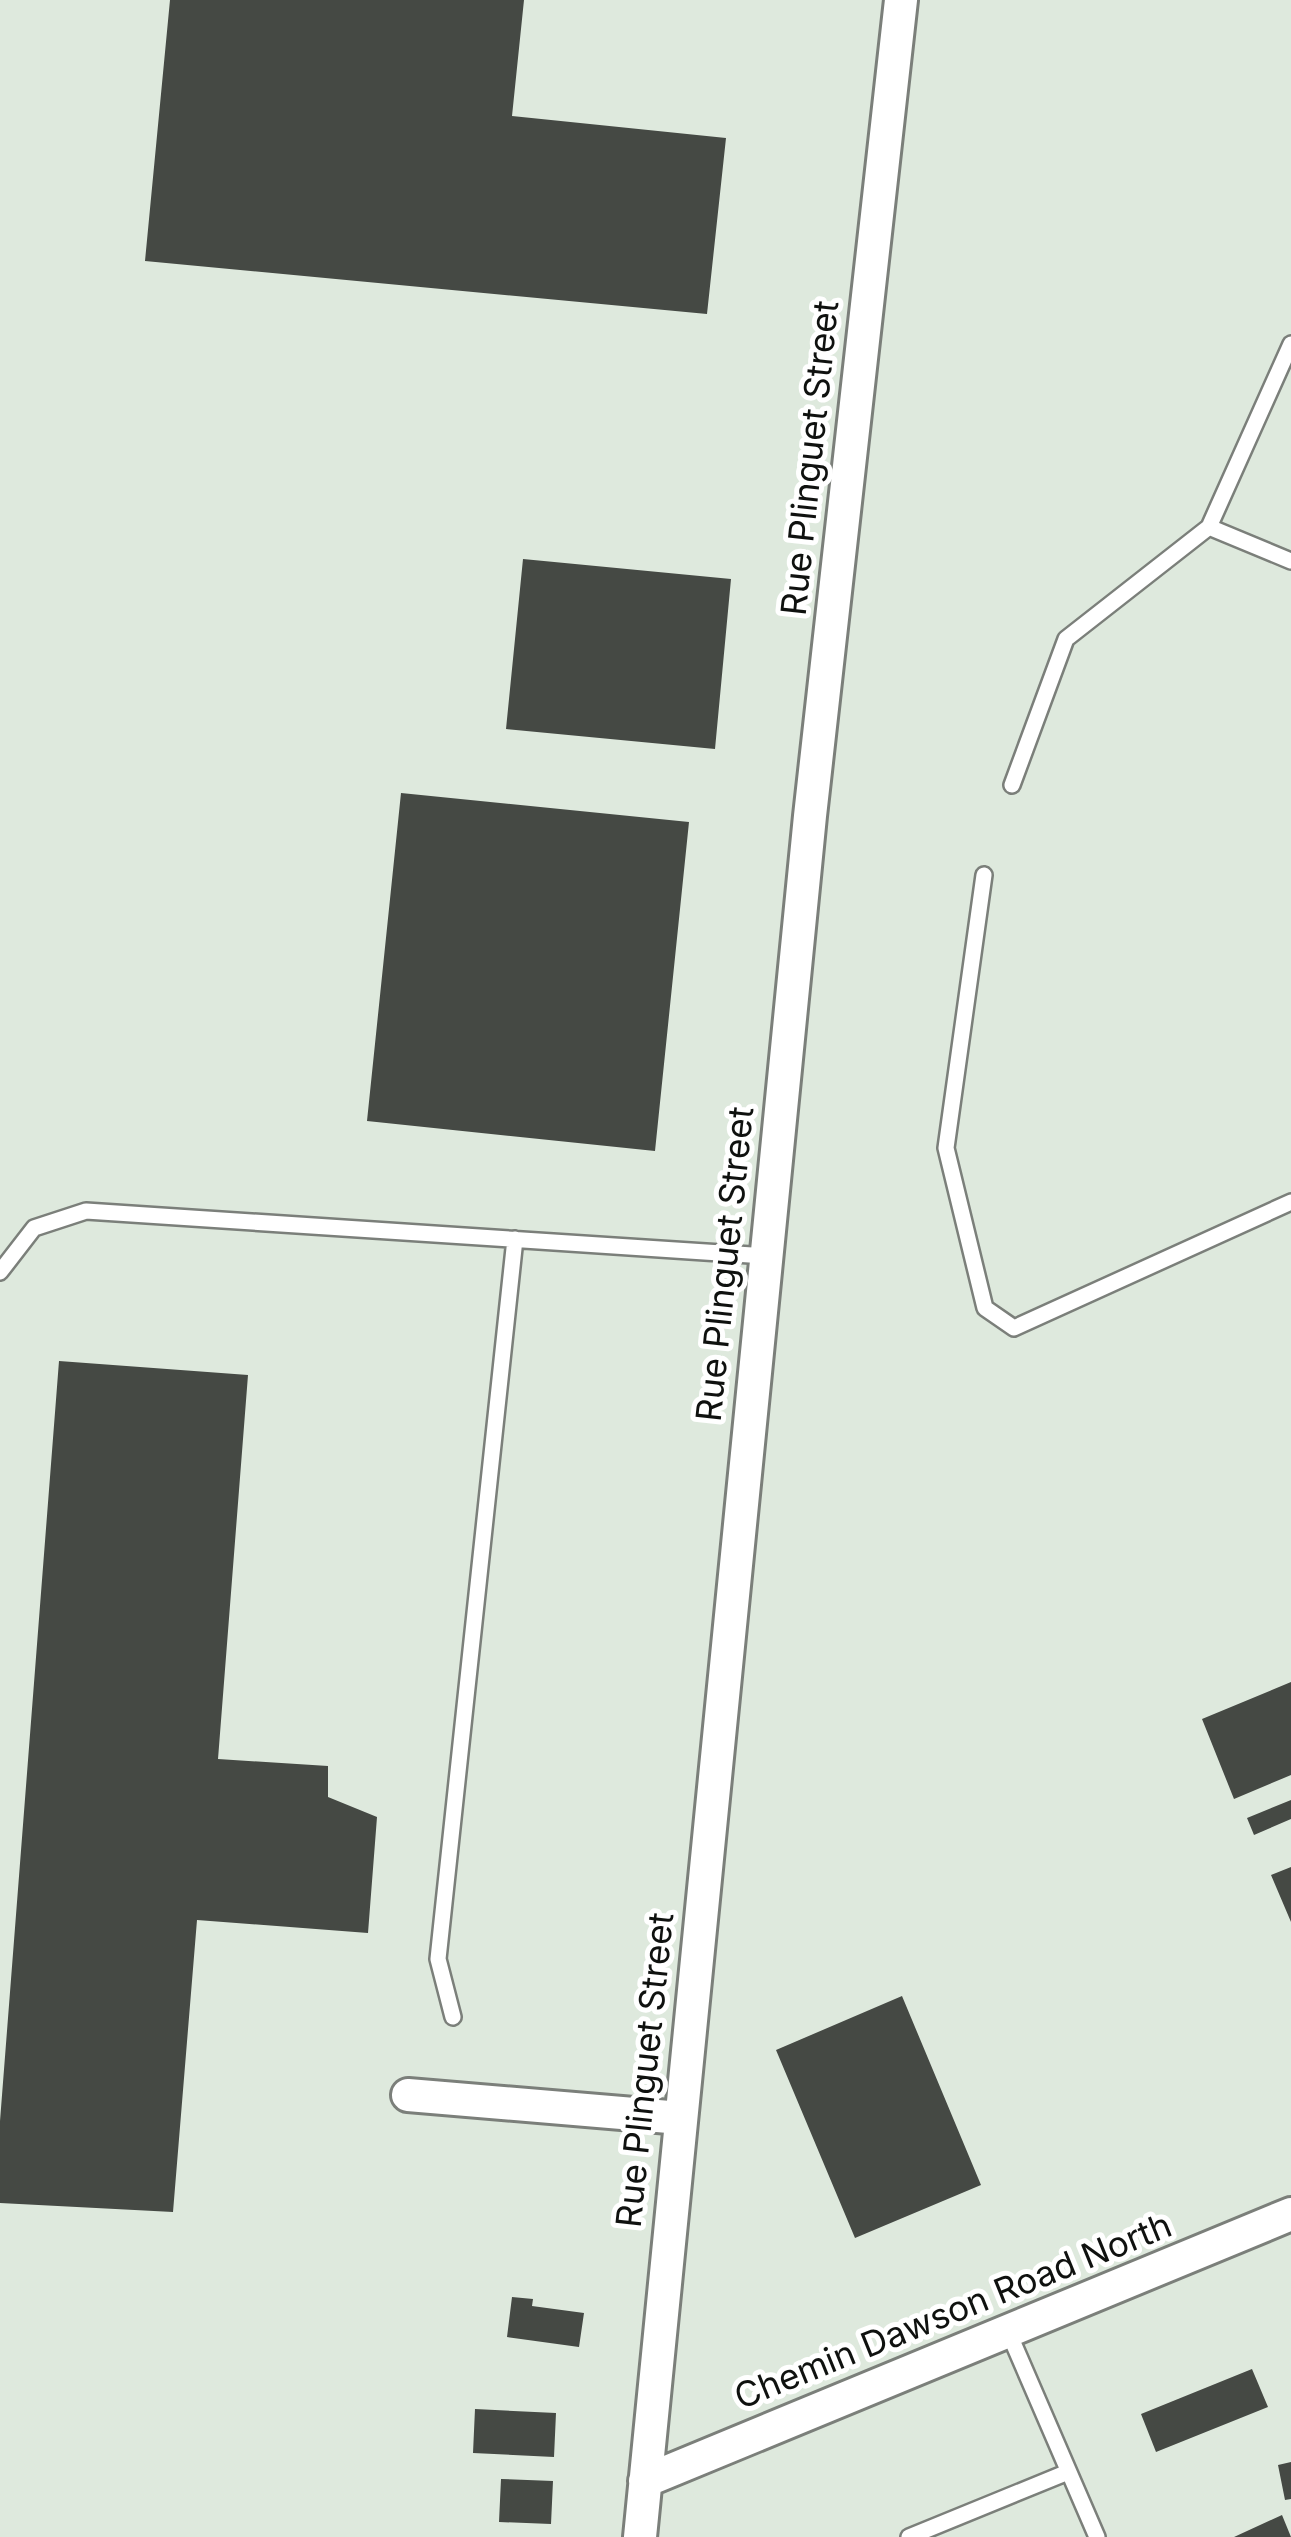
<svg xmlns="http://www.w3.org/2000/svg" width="1291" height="2537" font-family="Inter,sans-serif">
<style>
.built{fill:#dee9dd}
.building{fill:#454944}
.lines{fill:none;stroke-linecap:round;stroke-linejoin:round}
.lane-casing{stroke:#7b7f7a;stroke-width:20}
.street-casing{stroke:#7b7f7a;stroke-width:38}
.lane{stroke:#fff;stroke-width:15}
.street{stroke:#fff;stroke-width:32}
.labels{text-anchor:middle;stroke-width:10;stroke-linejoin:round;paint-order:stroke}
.street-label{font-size:35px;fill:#0f110f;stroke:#fff}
</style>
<rect width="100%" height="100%" fill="#eef4ee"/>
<path class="built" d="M0,0h1291v2537h-1291z"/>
<path class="building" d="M170,0h354l-12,116 214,22 -19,176 -562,-53z
M523,559l208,20 -16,170 -209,-20z
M401,793l288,29 -34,329 -288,-30z
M59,1361l189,14 -30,384 110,7v31l49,20 -9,116 -171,-13 -24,292 -173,-9v-82z
M1291,1682v93l-57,24 -32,-80z
M1291,1800v19l-37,16 -7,-17z
M1291,1867v55l-20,-47z
M902,1996l79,189 -126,53 -79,-188z
M512,2297l21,2 -1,7 52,7 -5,34 -72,-10z
M1252,2369l16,38 -112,45 -15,-38z
M475,2409l81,4 -2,44 -81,-4z
M1291,2462v37l-6,1 -7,-35z
M501,2479l52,2 -2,43 -52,-2z
M1282,2515l9,22h-57z"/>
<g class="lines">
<g class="lane-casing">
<path id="lane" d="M1209,527l82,34
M1012,785l54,-146 143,-112 82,-183
M984,875l-38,273 39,160 29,20 277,-126
M0,1272l34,-44 52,-17 680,45
M453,2017l-15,-58 77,-720
M1008,2331l89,206
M909,2537l159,-65"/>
</g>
<g class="street-casing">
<path id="street" d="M408,2095l273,23
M645,2481l646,-267
M640,2537l170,-1721 91,-816"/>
</g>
<use href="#lane" class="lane"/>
<use href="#street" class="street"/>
</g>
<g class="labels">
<g class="street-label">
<text transform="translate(810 458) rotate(-84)" y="12">Rue Plinguet Street</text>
<text transform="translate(725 1264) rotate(-84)" y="12">Rue Plinguet Street</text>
<text transform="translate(645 2070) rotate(-84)" y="12">Rue Plinguet Street</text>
<text transform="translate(953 2311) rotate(-22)" y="12">Chemin Dawson Road North</text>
</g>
</g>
</svg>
